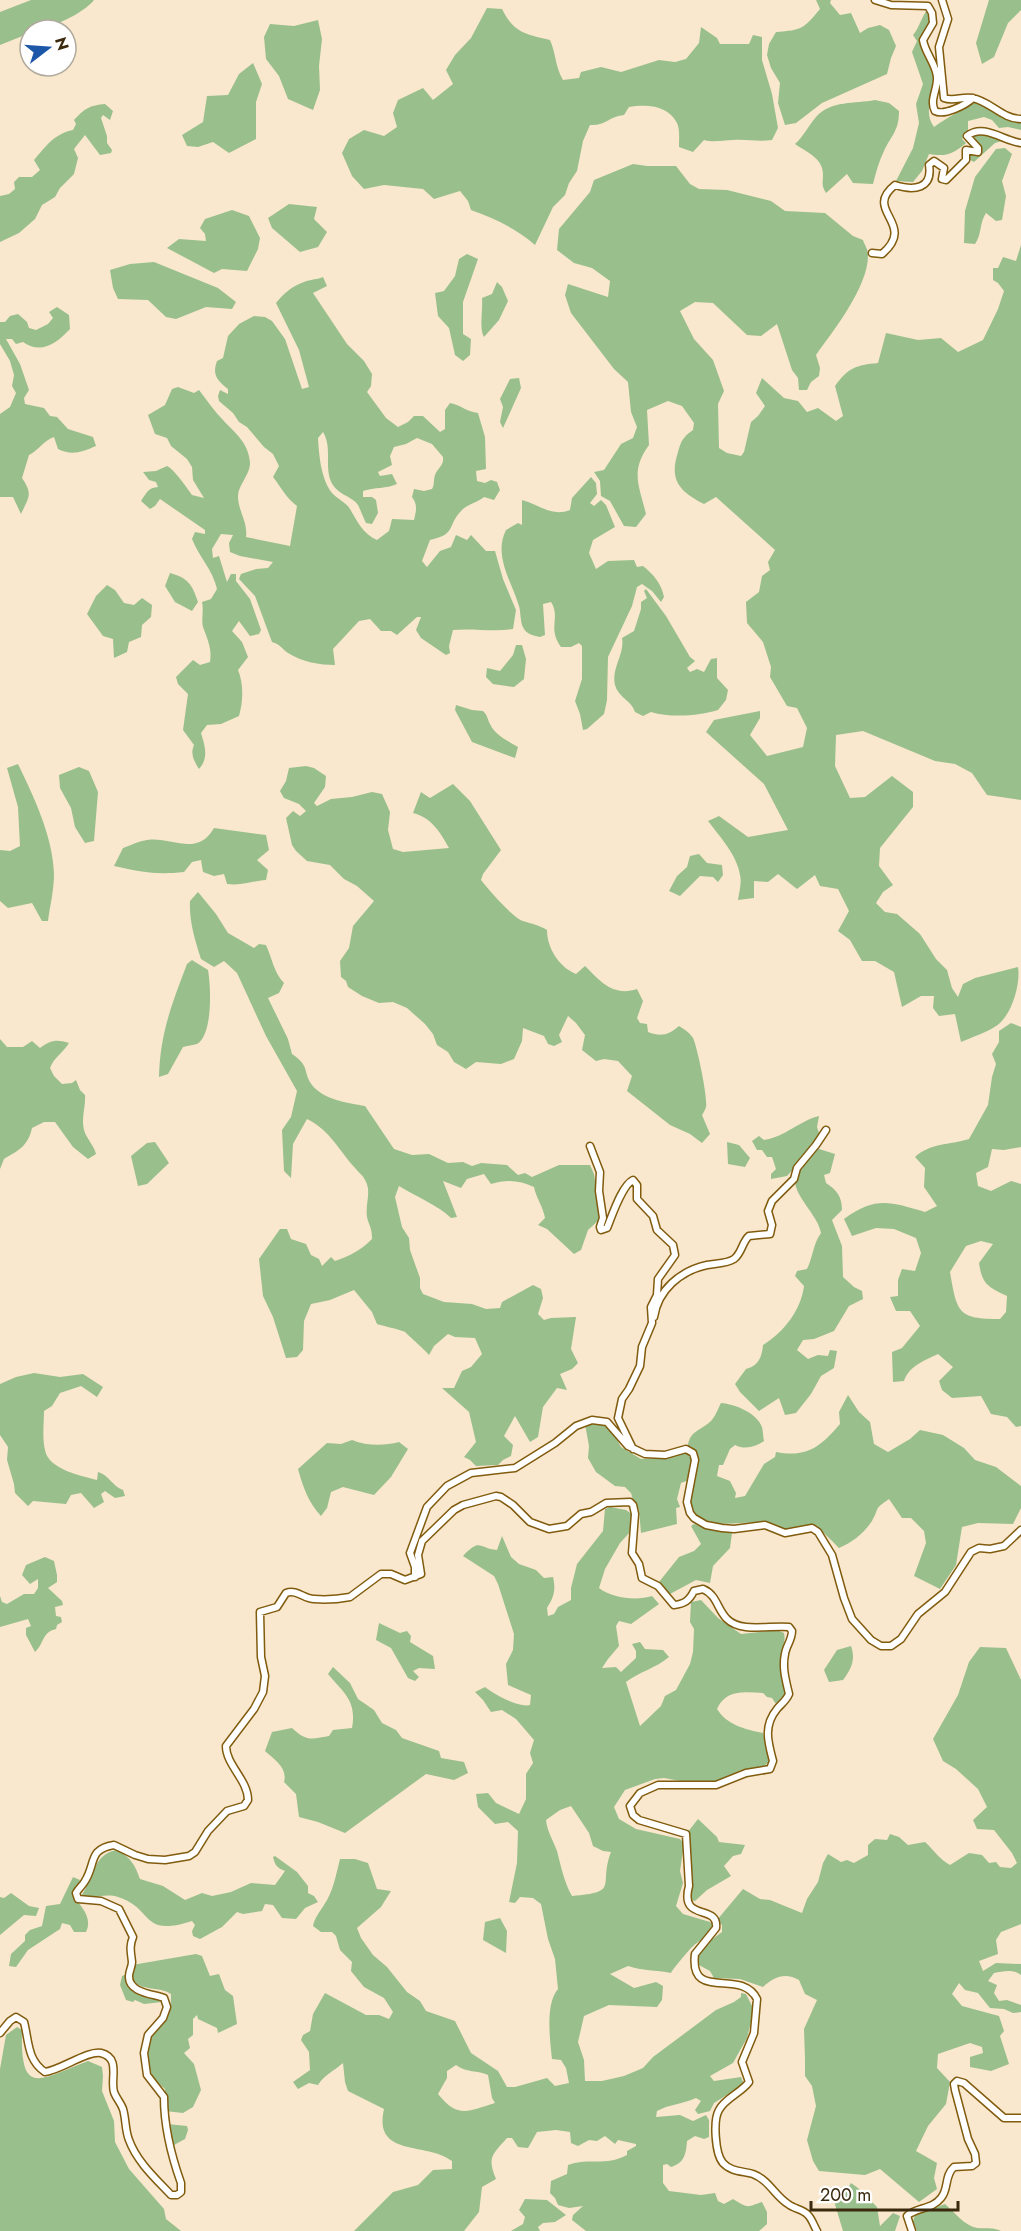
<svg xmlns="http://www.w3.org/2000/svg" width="1021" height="2231" font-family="Jost,sans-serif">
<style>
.forest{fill:#99bf8d;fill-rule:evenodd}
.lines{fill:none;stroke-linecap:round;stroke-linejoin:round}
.minor-casing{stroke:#815b0e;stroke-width:9}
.minor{stroke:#fff;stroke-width:6}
</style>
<rect width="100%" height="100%" fill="#f9e8cd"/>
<path class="forest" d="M31,0h63c-11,14 -46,30 -64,30v3l-30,12v-33z
M816,0h15l-1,3 10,12 11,-2 9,20 8,-5 12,-3 9,5 7,16 -5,12 -4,16 -65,29 -26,20 -11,2 -7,-22 2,-20 -9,-15 -4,-13 2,-11 7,-12c27,-2 27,-3 44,-23z
M989,0h32v10l-13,13 -14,34 -12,7 -6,-21z
M487,8l15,1c12,24 23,25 48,31 6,13 5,27 13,40l16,-2 2,-6 20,-5 20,5 38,-12 16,2 11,-3 13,-16 2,-16 16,11 3,6h29l4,-9 9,2v23l10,34 6,34 -6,12c-16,2 -24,-1 -39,0 -11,0 -18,3 -29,0l-11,12 -14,-5c0,-7 1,-18 -2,-24 -9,-18 -31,-19 -48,-16l-5,8c-14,1 -19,11 -34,10l-7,16 -6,30 -8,12 -4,12 -12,12 -18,38c-18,-16 -41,-27 -64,-35l-3,-9 -8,-10 -26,8 -11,-10 -39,-4 -20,4 -12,-13 -10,-23 7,-14 15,-9 20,6 13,-9 -4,-14 5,-13 25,-12 10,12 20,-16 -7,-14 9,-15 16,-17z
M928,9l3,13c-3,5 -9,11 -10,16 -2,14 11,26 13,40 1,18 -12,32 0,49 13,-10 28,-16 41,-26l46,21v8l-13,-3 -9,1 -7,-8 -8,-3 -16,4v11l-6,7 4,4c-13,11 -20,14 -37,11l-7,17 -9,11 -17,-1 17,-33 6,-25 -3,-19 7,-20 -11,-32 5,-11 -4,-6c7,-8 8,-18 15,-26z
M318,20l4,19 -3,27 1,24 -7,20 -25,-11 -9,-23 -13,-17 -2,-22 6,-13 24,2z
M253,63l9,21 -6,18v37l-27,14 -16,-11 -15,5 -11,-1 -5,-11 21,-13 4,-26 21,-1 11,-21z
M875,100l14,3 10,8c0,20 -7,23 -15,40 -5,10 -8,21 -11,33l-20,-1 -6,-9 -21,19c-5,-8 -3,-10 -3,-19 0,-16 -17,-22 -28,-30 9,-8 13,-18 21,-27 15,-17 39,-13 59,-17z
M105,104l8,7 -3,9 -7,-5 -2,3 6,18v7l5,7 -1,3 -11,2 -15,-20 -11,14 4,9 -4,16 -14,14 -5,9 -13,8 -7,14 -16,14 -19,9v-46l9,-2 6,-5 -1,-7 5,-5h13l8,-7 -6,-10c12,-14 20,-26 39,-30l3,-6 -2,-4c10,-11 16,-15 31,-16z
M976,133l20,3 9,4 -10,3 -21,19 -4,-2v-5l1,-1 7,1 3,-6 -11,-13z
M1005,148l7,6 -10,27 4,15 -4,24 -6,1 -10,-8c-7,11 -4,21 -11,31l-11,-1 1,-32 10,-34 21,-28z
M633,164l14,2h29l14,18 9,5 28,1 44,11 14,10 40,2 28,23 10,4c1,4 5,9 5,14 1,32 -34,76 -52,101l4,13 -1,8 -8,6 -4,8h-8l-1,-12 -6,-8 -15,-46 -16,12 -14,-1 -34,-32 -18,-1 -15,9 14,28 19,21 11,31 -6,13 1,44 8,5 14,3 3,-4 7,-30 7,-6 7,-10 -9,-13 6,-15 22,20 14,3 9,11 11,-4 18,13 7,-5 -8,-30c13,-18 21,-21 43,-23l8,-30 32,7 23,-2 17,14 25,-12 15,-31 6,-18 -6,-8 -5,-3v-12h5l5,-11 13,4 5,-16v555l-34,-5 -15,-22 -17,-9 -20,-3 -72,-30 -27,4 -1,31 15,32 15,-1 27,-21 21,16v15l-33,41 -1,18 14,19 -10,7 -7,11 9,9 12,2 23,20 16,25 11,11 5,18 6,9 5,-13 12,-6 43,-11c3,17 -7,50 -22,59 -10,7 -24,11 -35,16l-6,-28 -16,2 -6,-8 1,-12h-13l-19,11 -8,-35 -19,-11h-13l-12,-21 -12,-9 11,-20 -11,-22 -18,-3 -5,-11 -18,14 -19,-15 -10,8 -14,-1v17l-16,2c1,-8 4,-17 2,-25 -3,-20 -20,-38 -32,-54l11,-5 29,21 40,-7 -24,-46 -58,-52 8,-12 46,-9v7l-10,17 17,21 36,-9 4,-19 -10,-20 -10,-2 -17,-29 1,-10 -8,-25 -16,-19 -1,-21 13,-10 3,-16 8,-6 -2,-8 7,-12 -59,-53 -12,7c-25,-13 -35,-24 -26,-52 3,-11 5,-15 15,-22l1,-7 -12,-17 -14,-5 -21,9 2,35c-19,26 -10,40 -3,69l-10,13 -12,-1 -14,-25 -9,-5 -1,-15 -6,-9 10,-2 17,-26 12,-6 4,-11 -6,-15 -3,-30 -14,-13 -43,-56 -6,-18 3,-11 40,13 2,-16 -18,-13 -18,-5 -17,-13 2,-21 31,-37 4,-12z
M289,204l28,3 -3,12 13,13 -9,15 -18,5 -28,-24 -4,-10z
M232,210l17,6 11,22 -2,11 -11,22 -25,-2 -8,4 -47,-25 12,-9 27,2 -1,-7 -5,-6 5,-9z
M467,254l11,5 -15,43v32l8,5 -1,16 -7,6 -8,-6 -6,-27 -11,-12 -3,-23 9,-2 11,-15 4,-17z
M154,262l64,26 18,14 -4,7 -26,-2 -30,12 -10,-2 -18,-17 -30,-1 -5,-11 -3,-18 20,-6z
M323,277l4,9 -14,7 34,51 17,17 8,13 -1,12 -4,6 19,26 12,9 10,-5 6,-6h9l17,16 5,-3v-19l5,-7c11,2 17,9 28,10l7,24 1,32 -10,2 1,10 8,2 6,-3 6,2 3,8 -6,10 -10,-3c-6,5 -15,7 -21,12 -17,16 -5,25 -33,31l-8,21 5,6 13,-16 11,-4 5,-12 11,5 4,-5 15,16h9l8,28 13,31 -3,19c-20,3 -40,-1 -60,1l-4,16 1,7 -4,2 -25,-17 -5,-8 5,-13h-4l-20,18 -6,-4h-10l-11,-12 -11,2 -26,28 2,16c-15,0 -33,-3 -47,-12 -6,-4 -8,-9 -16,-11l-17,-46 -16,-17 2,-5 15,-5 12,-1 5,-6 -33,-6 -10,-4 -1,-9 4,-8 -12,-1 -9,15 1,9 6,-2 8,26 4,-8h5v7l14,18 11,31 -2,4 -9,2 -11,-15 -7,10 10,11 6,15 -10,13c6,14 5,32 1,46l-18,8 -14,1 -6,8c4,13 8,25 -2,36 -5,-8 -9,-15 -5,-24l-11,-15 5,-36 -10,-10 -2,-7 17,-17 7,5 10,-3c2,-14 -2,-21 -7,-35 -2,-7 1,-16 -1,-25l9,-3 6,-10c-4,-19 -18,-32 -25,-50l3,-7 10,2v-4l-45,-31 -5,7 -5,3 -9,-8c6,-9 7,-13 17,-14l-2,-5 -7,-2 -6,-8 13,-1 11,-5c7,3 20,22 25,29l12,3 -11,-18 -1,-13 -5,-8 -16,-13 -4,-8 -12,-4 -7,-19 17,-10 7,-16 6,-2 16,6 5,-3c8,10 15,21 24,30 12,13 25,22 27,42 1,12 -12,23 -12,34 0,15 10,26 8,41l44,9 7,-40c-11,-8 -16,-19 -24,-29l6,-11 -6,-12 -9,-7 -17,-20 -8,-5 -6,-9 -14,-12 -1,-5 2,-6 8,4v-5c-11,-9 -16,-14 -11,-28l6,-3 5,-22 11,-12 15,-8 11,1 7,4 13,18 17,50 7,-2 -10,-37 -23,-47c7,-9 16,-17 28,-21 7,-3 12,-2 19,-5zM323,432c9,15 2,31 7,47 5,16 23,17 28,26 3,6 5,12 8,18l6,1 6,-11 -2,-13 -4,-3h-9v-6c12,-4 23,-2 34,-7l-5,-10 -12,2 -2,-4 14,-7 -2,-9 4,-9 12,-3 11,-6 15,6 11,13c1,9 -5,10 -8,18 -2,6 0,9 -3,14l-8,2 -10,-2 -2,8c6,8 4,14 2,23l-22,-1 -3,12 -12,9c-14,-6 -20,-19 -27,-31 -4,-7 -13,-10 -18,-16 -11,-14 -13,-38 -14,-55z
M497,282l5,5 6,14 -9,19 -15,17c-5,-8 -1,-27 -2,-39l10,-4z
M57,307l12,8 1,14c-13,14 -29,26 -47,13l-7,2 -4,-5h-6l14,25 9,26 -5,8 1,6 19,4 6,8 7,1 11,12 25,8 3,9c-14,6 -24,10 -38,3l-4,-12c-10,3 -15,13 -25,18l-7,23c11,16 7,19 -1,36l-8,-17h-13v-83l10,-7 6,-14 -4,-7 2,-11 -4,-14 -10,-17v-22h5l5,-6 8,-2 9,8 2,6 7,2 12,-6 5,-6 -4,-6z
M519,378l2,10 -18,40 -3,-6 3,-15 -3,-8 10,-20z
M591,477l5,6 1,11 -7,9 4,3 7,-6 5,5 9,22 -22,13 -4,13 7,16 12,-8 26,-1 3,7 6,-1c11,9 18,17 21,31l-3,5 -9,-11 -10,-7 -5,3 -5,19 -24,51 -1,43 -3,14 -17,15 -4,1 -3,-16 -5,-13 7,-22v-33l-3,-3 -8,4h-10c-14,-19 0,-30 -10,-45l-8,2 2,31 -5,2c-6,-1 -13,-3 -16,-8 -4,-5 -3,-16 -5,-23 -7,-24 -26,-50 -13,-76l12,-7 4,2v-25c18,5 30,17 48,10l2,-12z
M170,573c18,5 22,11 28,29l-6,9 -17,-9 -10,-16z
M107,585l8,5 9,13 10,2 8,-7 10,7 -1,12 -9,8 -1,12 -12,5 -2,10 -13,6 -1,-19 -10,-3 -16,-22 9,-18z
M646,589l20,27 24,41 5,4 -8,7 3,4 7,-3 7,3 7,-13 6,-1v20l11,12 -2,10 -8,10c-19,6 -47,8 -67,2l-8,4 -8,-4c-3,-11 -17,-15 -20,-27 -4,-17 10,-31 7,-47l12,-7 7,-22v-7l6,-4 -3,-7z
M516,645h6l4,14 -2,20 -10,8 -21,-3 -7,-7 1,-9 13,3 13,-16z
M456,705l16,5 11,1c5,5 4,7 7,13 5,11 18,17 28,23l-3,11 -43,-16 -17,-32z
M18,764c16,33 35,73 36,110 0,16 -4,32 -6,47h-6l-10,-18 -24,5 -8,-7v-51l10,1 10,-5 -2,-39 -11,-39z
M306,766l8,2 12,8 -1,11 -11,16 3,3 14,-7 21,-2 20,-5 10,2 8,18 -2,18 5,19 10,3 46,-4c-9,-16 -17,-30 -36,-35l8,-21 9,6 23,-14 17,17 31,49 -18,24 -2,6c8,10 31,37 42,41 9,3 16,4 24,9 0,18 12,37 29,44l9,-8c15,15 28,31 52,23l6,12 -6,17 3,5 7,1 1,8c13,5 21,3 31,-6 5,3 11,7 14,12 4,8 15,60 13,69 0,1 -3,7 -4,8l8,19 -8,9 -12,-9 -20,-9 -43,-34 5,-15 -14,-15 -14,-2 -8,2 -14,-11 3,-15 -9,-12 -8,-7 -9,19 3,7 -8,4 -6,-2 -4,-8 -21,-8 -1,13 -8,18 -13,5 -25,-2 -10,7 -12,-7 -6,-10 -11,-7 -4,-11 -8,-10 -18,-16 -14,-6 -14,1 -17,-7 -14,-9 -2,-6 -5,-4 -1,-16 9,-13 4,-22 21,-25 -17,-15 -13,-7 -14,-14 -23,-4 -11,-10 -4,-6 -6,-27 7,-7 7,5 6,-5 -7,-7 -15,-6 -4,-7 6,-10 3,-13z
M79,767l10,4 9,21 -4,49 -9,2 -10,-16 -4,-19 -11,-20 -1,-13z
M214,828l52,7 3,15 -12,10 11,10 -2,10c-15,1 -23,6 -39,4l-3,-10 -10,2 -11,-4 -2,-12 -9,2 -8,10c-28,3 -43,0 -70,-6l9,-18c8,-3 16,-7 24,-8 24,-4 50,18 67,-12z
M699,854l8,9 15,2 1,10 -5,7 -5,-5 -13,-1 -20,20 -11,-5 8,-15 10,-9 3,-11z
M198,892l18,22 12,19 26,15 5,-4 7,1c6,13 8,28 18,38l-5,10 -11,5 20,41 4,15c19,13 10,17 20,31 12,15 36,18 53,21l29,43 18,6 17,-1 19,9 15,-1 9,4 9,-3 26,2 11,10 7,-2 7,4 27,-12h31l4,9 7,44 -13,12 -7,20 -7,4 -27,-25 -9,-4 7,-7c-2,-12 -9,-20 -11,-31 -14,-7 -28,-8 -43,-3l-7,-10 -17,5 -6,9 -18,-7 14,36 -6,1c-12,-12 -36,-22 -52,-32l-4,11 7,30 7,11 1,12 10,28v10l3,6 21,8 28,2 14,5 14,-1 2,-6 31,-17 8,4 2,9 -5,16 6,6 7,-2 25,-1 -5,32 7,14 -6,6 -12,5 7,16 -10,-2 -14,19 -5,30 -8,5 -15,-26 -11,20 9,9 -2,11 -8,4 -5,5 -22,1 -6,-6 -6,-3 12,-15 -7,-30 -27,-24h12l8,-17 9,-4 11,-13 -7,-16 -20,-1 -7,-3 -14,12 -5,9c-1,-2 -22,-21 -24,-23 -3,-2 -22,-6 -28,-8l-5,-12 -18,-22 -24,10 -19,4 -7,17 -1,29 -6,7 -11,1 -13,-41 -10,-21 -4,-37 21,-30h7l4,10 15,5 5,11 8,4 3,7 9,-9 4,4c15,-5 26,-11 37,-22 0,-12 -3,-13 -5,-22 -2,-13 5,-26 -2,-37 -2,-5 -6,-7 -9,-11 -17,-18 -25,-38 -49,-50l-14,25 -2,34 -7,-7 -2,-41 9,-13 6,-26 -31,-55 -29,-63 -13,-12 -10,6 -13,-8c-6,-19 -12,-38 -11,-58z
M192,960l16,10c3,16 5,65 -11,74 -4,1 -10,2 -14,3l-15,27 -9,3c1,-44 13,-73 28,-113z
M1011,1023l10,4v120l-17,3 -12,-1 -4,18 -12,6 2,13 13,5 20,-10 10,3v242l-5,1 -9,-10 -16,-3 -10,-18 -29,2 -10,-8 -3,-9 14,-14 -15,-13c-13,6 -29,12 -34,27l-11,1 -1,-30 10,-4 18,-22 -10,-15h-14l-6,-14 8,-1v-16l4,-11 13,2 6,-18 -5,-15 -22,-9 -18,-1 -24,8 -8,-17c32,-23 46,-17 81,-7l12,-6 -13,-19 1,-19 -10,-11c15,-14 34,-12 54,-18l19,-34 4,-28 4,-13 -4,-10 7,-12v-11zM981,1241l12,3 -14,19c3,21 9,24 28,33l-1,16 -6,7c-42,0 -43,-6 -50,-47l16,-26z
M0,1039l7,8h16l9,-6 8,7c11,-8 16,-9 29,-5 -6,10 -15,14 -19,25l4,8 8,8 10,-1 4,-3 4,10 5,5c1,13 -5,24 0,38 3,7 9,13 11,21l-8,5 -15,-12 -18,-25h-11l-12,6c-4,18 -13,22 -28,31l-4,10z
M819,1116l-2,11 3,9 -6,10 -27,30 -16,3v-5l5,-5 -4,-12h-5l-5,-7h-5l-5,-9 7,-5 5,4c21,-3 35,-19 55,-24z
M155,1142l14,21 -22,21 -9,2 -7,-30 16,-13z
M727,1142l12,3 11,13 -5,9 -17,-3z
M816,1148l19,6 -5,19 -6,2 2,8c11,7 16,14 16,27l-10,10 10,26 1,31 11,10 8,4 1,8 -14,7 -15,25 -20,8 -11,1 -6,10 11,9 10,-4 10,1 2,-6 7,1 -3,17 -13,8 -10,18 -15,19 -11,2 -6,-17 -20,13 -19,-19 -5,-8 11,-15c13,-3 16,-13 17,-24 21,-13 38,-35 41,-59l-9,-10 2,-5 10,-2c6,-12 6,-25 14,-36 -3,-20 -32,-40 -25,-59 3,-9 14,-19 20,-26z
M34,1373l26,4 23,-3 20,13 -6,10 -16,-11 -21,7 -8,13 -8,5c0,12 -2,27 1,39 3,19 36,26 52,30l1,-8c11,3 14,14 25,18l2,6 -10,2 -10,-7 -4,3 3,8 -10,6 -13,-15 -10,2 -5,9 -33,-3 -5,5 -13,-13 -1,-9 -7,-24 1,-13 -8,-12v-51l16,-7z
M848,1395l11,17 11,10 4,22 14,8 22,-13 10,-9 23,5 21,13 11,12 21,7 25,19v22l-8,16 -35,-1 -16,4 -6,38 -16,24 -26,-13 12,-33 -2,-12 -13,-13h-9l-13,-19c-16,11 -9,8 -17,22 -8,12 -19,21 -33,27 -5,-5 -19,-20 -24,-21 -6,-1 -12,3 -18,3 -15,2 -18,-6 -31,-7 -25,-4 -68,13 -77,-21l6,-50 -3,-5 -4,-1c1,-15 14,-16 23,-25 4,-4 7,-12 10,-18 14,1 36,10 41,24 1,4 1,10 2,14 -9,6 -19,9 -29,4l-5,4 -7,16h-4l-2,11 13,5 6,12 -1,5 10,-2 19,-32 11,-7 1,-5c32,6 45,-6 64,-28l-1,-12z
M601,1423l9,4 11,20 20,12 21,-1 16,-5h11l4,7 -4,20 -8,3 -4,16 3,8 -4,1 1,16 -36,9 -2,-23 -5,-7 -3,-10 -6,-6 -10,-1 -19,-14 -8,-14 1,-12 -4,-22z
M352,1440c15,6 32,6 47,2l9,7 -17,28 -17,18 -31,-8 -12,5 -4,16 -6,8c-13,-14 -18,-29 -23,-47l29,-26 14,1z
M610,1507l16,3 7,5 -2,16 -11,12 -15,26 -6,19c13,10 37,13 53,8l7,8 -28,20 -12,-3 -3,5 3,20 -11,13 -6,9 14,-1 5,5 15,-14v-7l-4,-7 8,-2 5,7 18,1 6,7c-13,11 -30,15 -43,25l14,44 21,-20 4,-10 11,-6 14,-26 3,-12 1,-23 -4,-7 1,-20 10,-2 17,18 23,16 36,-4 7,3c2,9 -2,16 -2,25 -1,13 0,24 3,36l-9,10 -4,-6 -5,-1 -4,-4c-18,-1 -37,-4 -46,16 10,16 27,20 46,24l6,29 -5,4 -23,4 -27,12 -34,-1 -16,-3 -9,1 -30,11 -11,17 5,12 17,10 44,10 4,5 -4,27 3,12 -7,23 7,8 27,8 3,4c-3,10 -14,14 -21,21 -3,3 -20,23 -21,26 -15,-3 -29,-2 -43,-7l-18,8 24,14 22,-6 7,4 -1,14 -5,7 -48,-2 -25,11 -6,26 6,18 1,21h17l22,-5 19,-8 10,-11 63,-47 18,-8 7,-5v-4l5,1 8,16 -7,28 -14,25 -23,13 4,5 27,-4 2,5 -2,4 -27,17 -4,8 -12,3 -3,-4 6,-9 -5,-3c-13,6 -26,6 -39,13l-1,6 24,-2 13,6 13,-6 3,5v17l-5,2 -9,-3 -8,5c-1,14 -3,22 -16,26l-4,-3 -4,1v18l6,8 32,4 14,-2 3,8 6,3 9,-5c16,10 14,8 29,3l5,10v12l-8,7h-173l-14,-11 1,-5 10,-9 -14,2 -11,-3 -3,-7 -5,-5 1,-12 16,-7 1,-9c23,-8 36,2 59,-10v-4l9,-5v-2l-18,-4 -3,4 -10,-8 -8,5 -8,-1 -11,6 -7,-3 -1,-11 -14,-2 -19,2 -9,16 -10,-1 -6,-9h-5c-15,17 -20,19 -11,41l-14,8 -3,25 -15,19h-110l39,-39 25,-7 15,-15 19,-1v-8c-26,-20 -79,-3 -68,-52l-36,-18 -3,-9 -2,-19c-9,8 -19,12 -25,22l-9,-2 -11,6 -5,-7 17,-12 -1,-18 -8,-12 2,-5 7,-4 3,-17 12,-21 41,22h13l10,4 4,-7 -9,-14 -20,-11 -13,-16 1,-9 -12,-12 -4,-14 -4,-4h-11l-8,-6c2,-9 6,-13 11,-21 9,-13 12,-30 16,-46h15l13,4 9,26 14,2 -10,16 -24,21 4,10 12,17 14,12 20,25 13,9 6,10 29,10 16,32 27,18 9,16h8l32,-9 8,8 14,-3 -3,-15 -5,-8 -9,-1c-2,-19 -7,-55 6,-70l-3,-30 -7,-20 -7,-35 -8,-6 -13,-1 -5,6 -6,-1 8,-39 1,-32 -10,-9 -13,2 -17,-17 -2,-13 12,-1 8,10 23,11 7,-15v-25l7,-11 -3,-10 4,-13 -18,-21 -14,-9 -11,2 -8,-12 -8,-8 10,-5c10,8 34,21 45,18l1,-10 -23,-10 -2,-21 7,-14 1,-16 -16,-50 -4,-8 -31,-20c18,-19 16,-7 34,-6l5,-14 9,21 8,7 17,6 8,8 9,-1c3,13 1,20 -6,31l1,8 6,-2 4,-7 13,-7v-12l6,-24 26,-33 2,-22zM571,1806l18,27 4,13 10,5 8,1c-13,34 10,40 -39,44 -8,-14 -11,-30 -15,-45 -4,-11 -10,-20 -11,-31l14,-10zM456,2065c10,8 22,5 32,10l4,23 3,5c-27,8 -37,16 -57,-9l9,-16v-7z
M694,1524l38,9 -2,15 -17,18 -3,17 -14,-3 -26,14 -11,-12 20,-25 15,-6 7,-7 -10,-18z
M45,1557l9,4 3,14v7l-9,6 14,13 1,4 -8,2 1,9 5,1 1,5 -5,3 -1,4c-14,3 -12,15 -21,23l-9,-17v-7l5,-2 -3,-7 -28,8v-31l2,6 5,2 17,-10h10l4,-6v-9l-8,5 -8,-9 4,-10z
M379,1623l21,10 7,-2 4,5 -1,6 23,14 2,13 -16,-1 -6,3 6,6 -4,4 -7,-3 -17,-30 -15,-8z
M851,1646c5,14 0,23 -8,34l-14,2 -5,-12 13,-20z
M980,1647l26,1 15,32v244l-20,8 -5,8 2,14 -19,7 4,10 13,-8 25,1v11c-7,-6 -18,-4 -27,-2l-6,8 9,4 -3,8 5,8 8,-1 14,5v7l-8,1 -9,-4 -14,-1 -12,-15 -13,-3 -6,-7 -7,11 10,12 37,10 5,15 -4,5 9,28 -18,7 -21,-4v-10l13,-4 -1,-6 -12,-4 -32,11 -1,14 13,14 -4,22 -18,22 -12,25 21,12 -3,15 3,11 -18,13 -39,-33 -15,6 -46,-4 -6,-10 -6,-21 9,-34 -4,-20 -7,-10v-17l-1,-30 13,-29 -12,-6 -6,-14c-14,-8 -25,-3 -36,7l-23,-8 -26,-1 -4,-7 -13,-7 -1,-13 26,-19v-7l-5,-5 26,-31 17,10 10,1 32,13 5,-14 11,-17 5,-19 5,-9 13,8 6,-2 7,3 14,-8v-10l7,-6 12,1 3,-6 9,3 9,8 17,-3c9,8 14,17 25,23l19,-12 13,2 7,8 7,-1 4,5 11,1 6,-5 -5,-10 -18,-23 -17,-1 -4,-9 14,-13 -9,-18 -22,-20 -13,-8 -10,-22 25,-44 11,-33z
M333,1667l17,16 8,16 16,11 8,13 14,7 6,8 37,13 2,7 23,4 4,11 -14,7 -28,-6 -81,59 -27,-11 -19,-5 -3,-23 -12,-12c4,-14 -10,-23 -19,-31l7,-19 20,-4c15,14 19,11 37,8l4,-6 19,-2c5,-27 -8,-35 -24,-54z
M698,1819l19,18 2,5 26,3 -4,9 -8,2 -9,10 7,10 -24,14 -12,11 -5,-1 1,-55 -4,-12z
M116,1850c15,7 19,15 24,29l23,7 22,14 17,-7 10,3 19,-4 20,-9 24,2 10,-14c-8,-3 -10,-6 -12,-14l2,-1 22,16 11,14v7l6,3 4,6 -13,6 -9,11 -14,-1 -9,-13 -8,-1 -3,7 -19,3 -6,-2 -15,15 -22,12 -7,-3 -1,-5 3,-6 -3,-4c-52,17 -38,-13 -74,-24 -11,-4 -26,2 -37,-1 13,-17 11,-41 35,-46z
M73,1877l7,3 -6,17c7,9 19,21 12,35h-12l-4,-7 -8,-2 -2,6 -32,21 -12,17 -7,-1 2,-12 14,-13v-6l5,-5 12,-4 4,-20 14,-2z
M11,1893l18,13 10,2 -3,8 -12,-1 -24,20v-38l4,1z
M500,1918l7,13 -1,22 -23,-13 2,-18z
M196,1954l6,2 8,20 9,-2 6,16 8,6 4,28 -19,9 -1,-5 -19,-9 -1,-4 -4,4v16l-5,4 2,9 -6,5 10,11 7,26 -8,17 -10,6 -18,-2v-22l-12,-10 -4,-10 -2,-11 5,-24c16,-12 19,-20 19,-40 -12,-8 -29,-2 -40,-15l1,-14z
M125,1975l6,13 31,14 -18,2 -9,-4 -2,2 -7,-2 -6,-15 2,-9z
M17,2027l5,3c-2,69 18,49 66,31l14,6 1,9 -1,15 12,30 1,21 14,27 35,40 2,10 15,12h-181v-162l6,-34z
M167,2124l20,2 1,4 -3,9 -11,6 -6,-4z
M851,2183l7,5 19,19 3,19 13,-13 7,3 -5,15h-52l-9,-30 8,-4z
M525,2199l22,1 19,15 -11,7 -12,1 -5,4 2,4h-29l12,-7 2,-7 -6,-7z
M945,2204c9,8 20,22 32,24 9,1 15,-1 24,3h-84l-4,-10 2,-6z"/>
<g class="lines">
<g class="minor-casing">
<path id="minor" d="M875,0l16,5 37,1 4,7 1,10 -10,17c2,13 13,24 14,37 1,12 -8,23 -2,34 9,5 31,-6 38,-13
M942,0l6,19 -9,28 5,51c10,4 18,-2 28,0 18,3 30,21 49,21
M872,253l10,1c36,-31 -20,-43 13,-69 19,6 38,4 34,-20l5,-4 10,7 -2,11 4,1 20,-20v-10l12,2v-4l-11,-12c17,-13 36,5 54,7
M590,1146l10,26 -1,19 4,27 -3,9 1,3 6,-2c5,-12 15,-43 26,-48l4,5v14l16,17 4,14 16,15 2,10 -17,24 -1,16 -6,12 1,16 -10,24 -2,19 -11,23 -7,10 -4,19 15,31
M654,1317c4,-27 26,-46 53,-52 9,-2 19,-1 27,-6 8,-6 8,-17 15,-23l21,-2 2,-9 -4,-14 4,-10 22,-22 3,-11 19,-23 10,-15
M415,1577v-10l-5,-14 17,-46 20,-21 24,-13 44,-5 40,-25 21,-17 16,-6 15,2 21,24 17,8 20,1 21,-6 7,4 2,7 -8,42 3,11 4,5 12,7 16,3 12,1 31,-4 20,8 27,-5 6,4 14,23 12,43 8,21 19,21 10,6h10l10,-7 17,-25 27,-22 26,-40 8,-4 11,1 14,-3 17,-16
M0,2033l10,-12 6,-4 8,5c5,19 3,38 21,50 16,-2 43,-22 56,-19 20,5 9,26 13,39 2,6 7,11 9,17 3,10 2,21 6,31 8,22 27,39 42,55h6l4,-3v-9c-10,-28 -17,-56 -17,-86l-17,-22 -3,-22 4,-18 15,-17 4,-11 -3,-9c-10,-4 -36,-5 -35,-22 0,-5 3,-9 3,-14 -1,-10 -3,-15 1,-25l-14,-28 -18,-8 -23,-2 -2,-6c3,-5 7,-8 9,-12 11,-17 3,-32 29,-36l21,10 13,4 17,1 24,-4 6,-4 13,-21 19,-20 17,-5 4,-6c0,-20 -22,-35 -22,-54l28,-37 9,-17 2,-16 -4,-19 -1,-45 17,-5 9,-14c11,-4 18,6 28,6 11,1 25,0 36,-2l31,-23h10l14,6 16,-6 -3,-19 4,-14 32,-31 9,-5 33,-9 5,1 12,8 17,17 19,7 18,-3 14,-12 10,-2 15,-9 24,-1 3,3 2,9 -3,39 7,11 3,14 16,8 16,19c10,-1 15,-4 20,-14l9,-2c14,6 14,20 24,30 14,14 43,6 62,8l3,4c0,9 -6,15 -7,23 -3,14 1,27 4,40 -3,7 -8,10 -12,15 -14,17 -9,33 -4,52l-3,8 -24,4 -30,12h-58l-18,8 -10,13 3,9 6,5 47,14 3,52c-10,37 30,17 27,42l-21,26c-6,49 46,13 62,45l-3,34 -12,29 7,20c-8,11 -24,16 -30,28 -6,10 -4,44 4,53 8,9 20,8 30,11 16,6 22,22 35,30 6,5 15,5 20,11 4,4 6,11 9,16
M912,2231l-5,-15c9,-9 25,-6 34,-18 8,-9 3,-22 13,-31l18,-1 4,-3 -1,-9 -7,-15 -13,-49 -1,-6 3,-3 7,2 40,35h17"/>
</g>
<use href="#minor" class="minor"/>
</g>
<g transform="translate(48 48) rotate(73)"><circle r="28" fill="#ffffff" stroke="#b1aa9e" stroke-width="1.5"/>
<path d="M0-4.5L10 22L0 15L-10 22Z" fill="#1d57a8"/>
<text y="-9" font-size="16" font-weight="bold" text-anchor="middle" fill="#3b2a0d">N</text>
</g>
<path d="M811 2201v9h147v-9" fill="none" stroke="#3b2a0d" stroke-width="3"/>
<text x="820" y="2201" font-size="18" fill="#3b2a0d" stroke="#ffffff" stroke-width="4.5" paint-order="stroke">200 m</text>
</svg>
